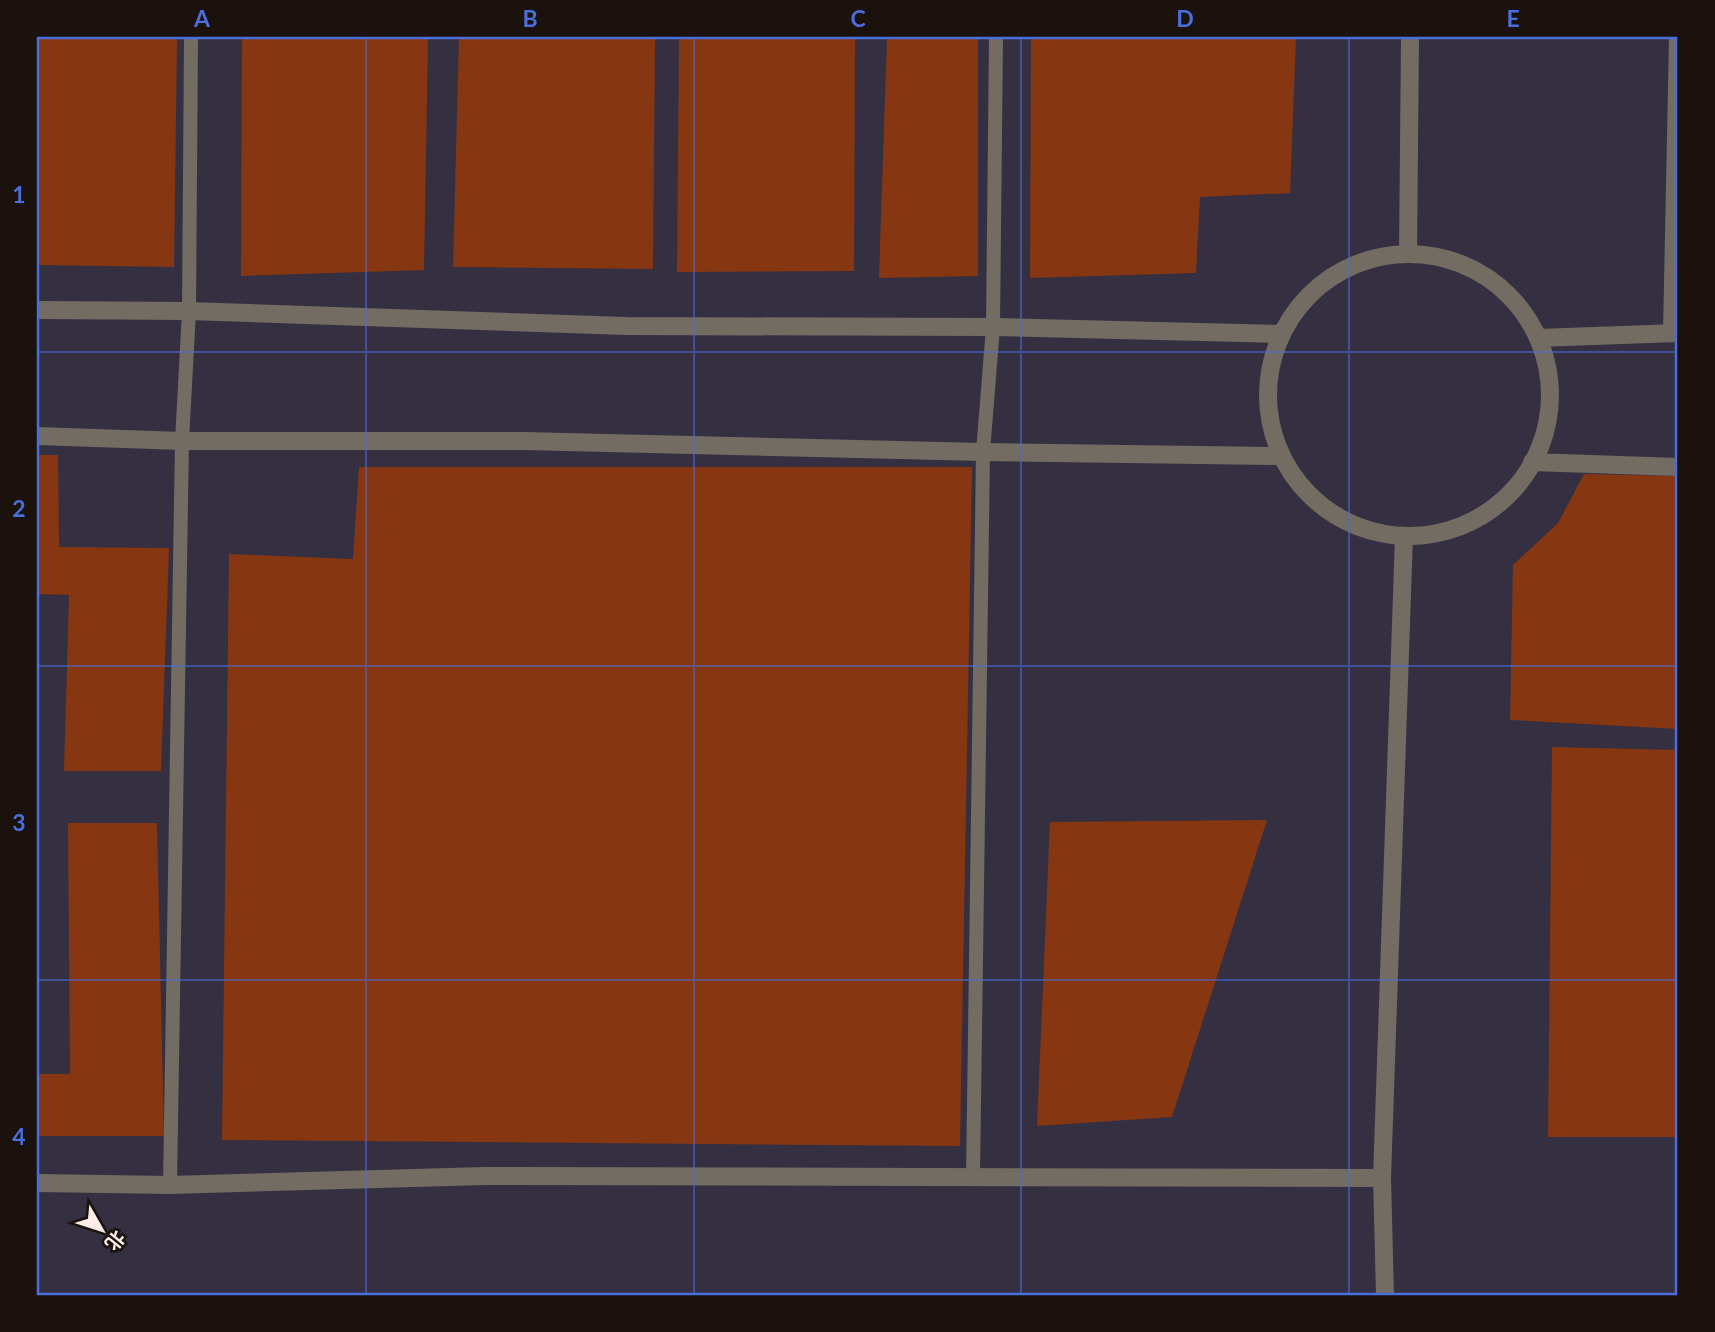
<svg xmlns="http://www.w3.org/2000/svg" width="1715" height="1332" font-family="Lato,'Noto Sans SC',sans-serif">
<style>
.commercial{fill:#343041}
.building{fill:#873612}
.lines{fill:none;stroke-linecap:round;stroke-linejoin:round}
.service{stroke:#726c63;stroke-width:14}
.minor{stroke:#726c63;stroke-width:18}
.grid{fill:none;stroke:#4a6edb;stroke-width:2;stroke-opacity:0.55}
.neatline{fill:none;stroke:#4a6edb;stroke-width:2.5}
.grid-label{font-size:23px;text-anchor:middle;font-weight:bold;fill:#4a6edb}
</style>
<rect width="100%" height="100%" fill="#3a261e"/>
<path class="commercial" d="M37,37h1641v1258h-1641z"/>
<path class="building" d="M37,37h140l-3,230 -137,-2z
M242,37h186l-4,233 -183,6z
M459,37h196l-2,232 -200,-2z
M679,37h176l-1,234 -177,1z
M887,37h91v239l-99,2z
M1031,37h265l-6,156 -90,4 -4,76 -166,5z
M37,455h21l1,92 110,1 -8,223h-97l5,-176 -32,-1z
M359,467h613l-12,679 -738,-6 7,-586 124,5z
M1584,474l94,2v253l-168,-9 3,-155 45,-42z
M37,725h2v43h-2z
M1552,747l126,3v387h-130z
M1267,820l-95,297 -135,9 13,-304z
M68,823h89l7,313h-127v-62h33z"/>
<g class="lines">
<path class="service" d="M1670,333l6,-296
M973,1177l10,-725 10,-125 3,-290
M170,1185l12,-744 7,-130 2,-274"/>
<path class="minor" d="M1408,254l2,-217
M1268 395a141 141 0 1 1 282 0a141 141 0 1 1-282 0Z
M37,310l152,1 437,15 367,1 289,7
M1538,338l140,-5
M37,436l145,5h342l459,11 298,4
M1532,462l146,5
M37,1183l133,2 315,-9 897,2
M1385,1295l-3,-117 22,-642"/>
</g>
<path class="grid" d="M366,37v1258M694,37v1258M1021,37v1258M1349,37v1258M37,352h1641M37,666h1641M37,980h1641"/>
<rect width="1715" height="1332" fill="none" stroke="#1b120e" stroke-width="77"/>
<g transform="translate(102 1230) rotate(129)" stroke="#1b120e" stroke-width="5" paint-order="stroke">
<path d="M0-5L12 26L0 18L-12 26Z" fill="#fdeee9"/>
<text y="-10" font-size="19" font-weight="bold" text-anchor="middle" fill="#fdeee9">北</text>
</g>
<rect x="38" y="38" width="1638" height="1256" class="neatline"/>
<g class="grid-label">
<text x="202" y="27">A</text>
<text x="530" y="27">B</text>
<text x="858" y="27">C</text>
<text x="1185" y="27">D</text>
<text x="1513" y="27">E</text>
<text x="19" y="203">1</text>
<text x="19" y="517">2</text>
<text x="19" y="831">3</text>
<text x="19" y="1145">4</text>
</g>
</svg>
